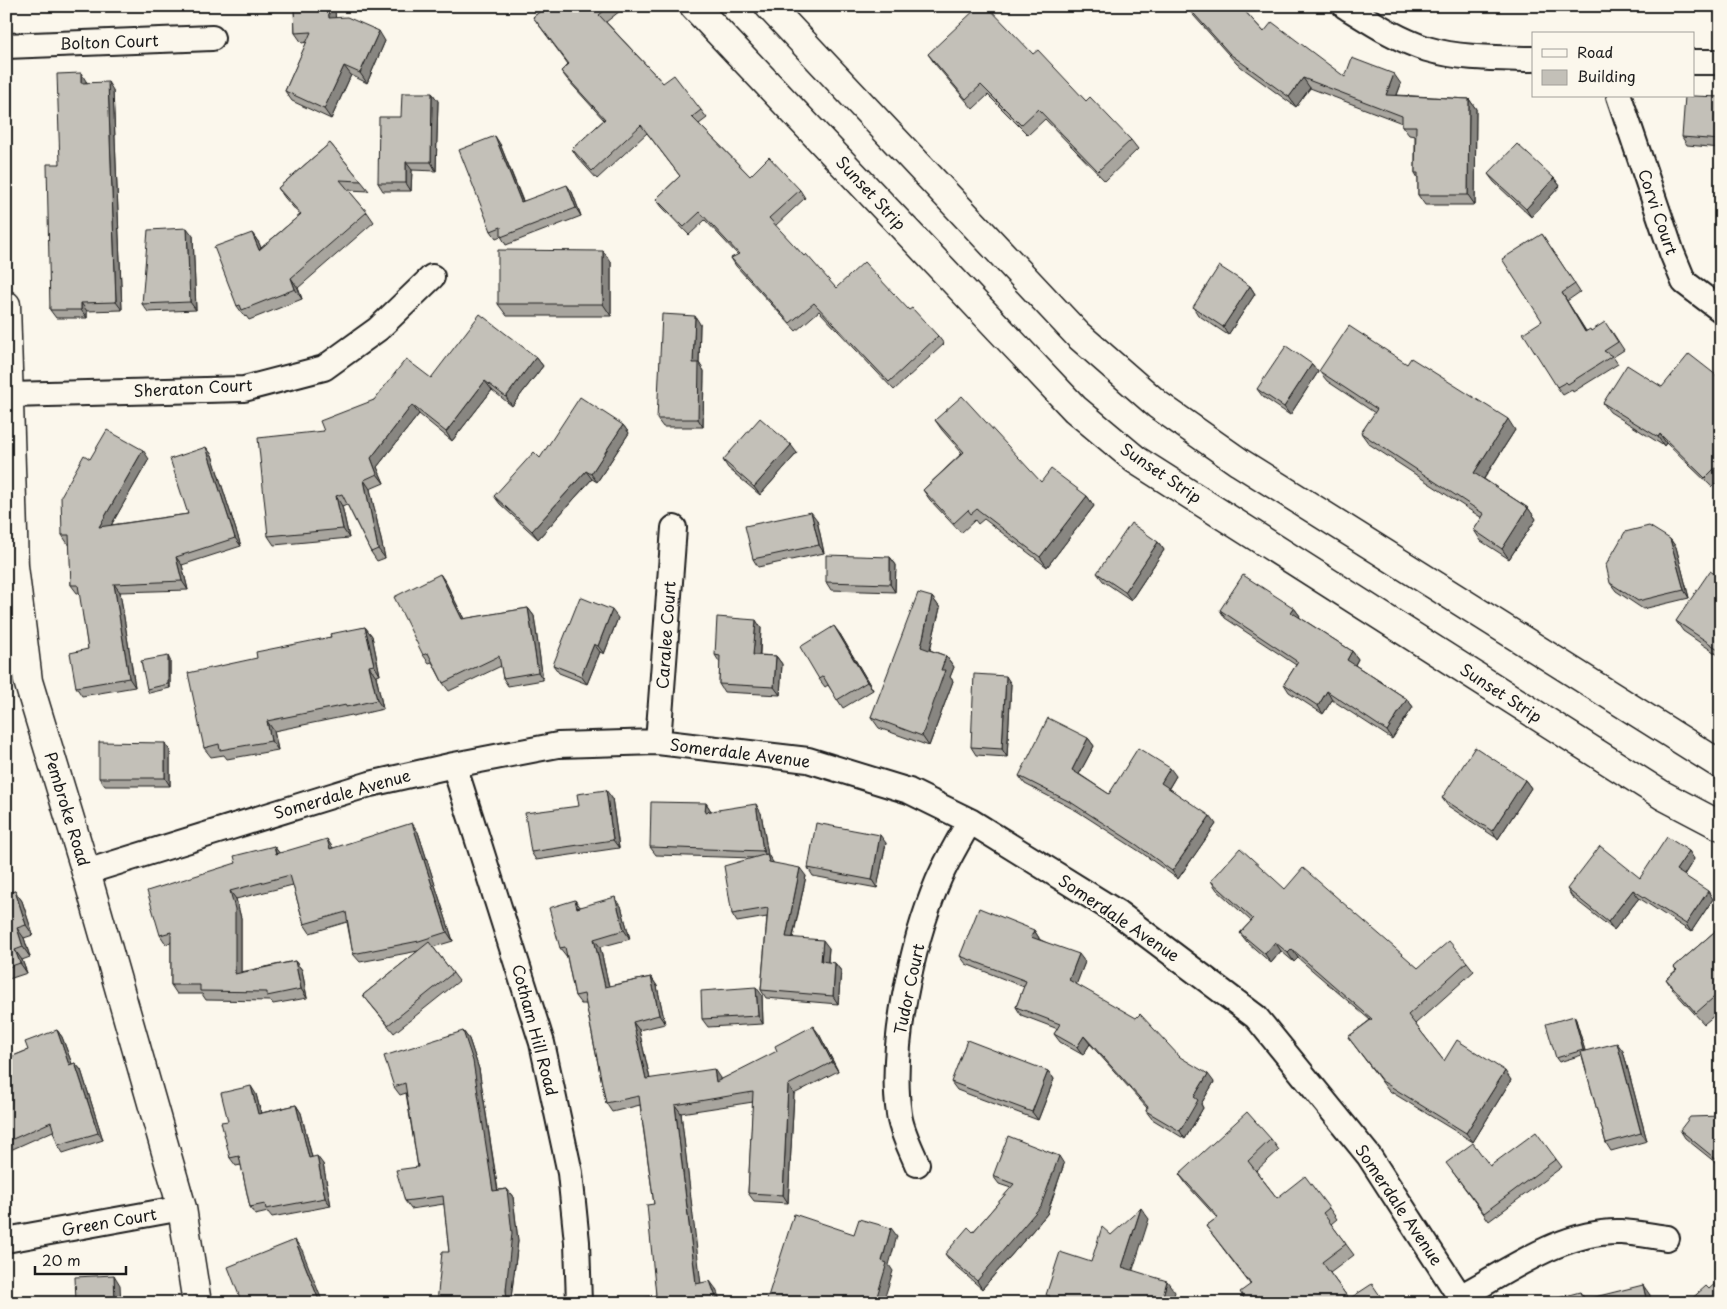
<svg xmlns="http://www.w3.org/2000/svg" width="1727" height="1309" font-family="'Playpen Sans',sans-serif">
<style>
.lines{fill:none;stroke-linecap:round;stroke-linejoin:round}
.minor-casing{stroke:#1c1c1c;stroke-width:28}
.tertiary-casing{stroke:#1c1c1c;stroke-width:31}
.minor{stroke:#fbf7ec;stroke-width:24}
.tertiary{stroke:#fbf7ec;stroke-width:28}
.wall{fill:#a8a59e;stroke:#1c1c1c}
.shaded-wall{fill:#888681;stroke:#1c1c1c}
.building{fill:#c3c0b8;stroke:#1c1c1c}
.labels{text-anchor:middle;stroke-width:5;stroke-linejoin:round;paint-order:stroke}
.street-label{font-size:16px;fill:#1c1c1c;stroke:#fbf7ec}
</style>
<rect width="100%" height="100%" fill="#fbf7ec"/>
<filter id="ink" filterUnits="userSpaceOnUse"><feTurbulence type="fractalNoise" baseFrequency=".02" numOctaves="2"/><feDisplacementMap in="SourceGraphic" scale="10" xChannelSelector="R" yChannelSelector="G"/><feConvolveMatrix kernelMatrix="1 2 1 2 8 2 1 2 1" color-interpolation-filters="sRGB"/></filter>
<g filter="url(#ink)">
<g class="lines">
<g class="minor-casing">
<path id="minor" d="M1345,6c26,16 53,34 82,43 34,10 71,9 106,10
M6,46l206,-8
M1693,62h28
M1619,96l53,157 12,29 37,28
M9,395l235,-6 80,-21 54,-39 54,-52
M658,742l16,-214
M454,765l88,278 28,130 7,69 2,61
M86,872l284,-88 84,-19 104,-20 100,-3 150,18 101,31 61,30 148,92 138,104 113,139 95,147
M917,1164c-6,-15 -16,-33 -18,-50 -10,-67 13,-171 39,-233 9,-21 21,-41 32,-60
M6,1240l176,-32
M1460,1297c49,-26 103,-67 161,-65 16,1 31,4 46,6"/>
</g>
<g class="tertiary-casing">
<path id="tertiary" d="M694,6l381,403 61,51 526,335 59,31
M769,6l309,329 80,70 81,57 482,303
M6,305l8,261 14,115 58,191 96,336 15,95"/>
</g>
<use href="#minor" class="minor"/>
<use href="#tertiary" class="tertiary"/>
</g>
<path class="wall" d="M294,6h41v11l50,24 -18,42 -16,-8 -20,44 -39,-18 -7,-10 22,-49 -5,1 -7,-10z
M547,6h69l4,5 -14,11 57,61 38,27 6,8 -8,6 51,52 50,14 5,8 -30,28 29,30 32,32 73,22 29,26 6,8 -50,46 -75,-79 -23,20 -60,-65 -5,-8 7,-3 -33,-35 -16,15 -27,-28 -6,-8 24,-23 -33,-43 -50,46 -20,-22 -5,-8 32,-29 -37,-41 -6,-8 7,-7 -35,-47z
M1168,6h7l-4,3z
M1185,6h55l24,26 81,45 56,7 -4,11 72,4 7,10 -1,96h-50l-7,-10v-17l-3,-5v-37l-6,-1 -7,-9v-3l-92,-35 -14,19 -59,-43z
M928,54h105l53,47 45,39 7,9 -33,32 -60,-62 -17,16 -40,-40 -15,14 -38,-45z
M86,81v1l27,8 9,220 -35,1v7h-31l-6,-8 10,-146z
M432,93l6,8 -2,70 -24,-1 -1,21h-28l-5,-8 23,-66z
M1721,97v51l-34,-3 -5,-8z
M330,143l31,38 8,10 -21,-1 19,22 7,10 -76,66 4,11 -53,21 -3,-4 -1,1 -8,-11 15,-73 7,10 2,5 39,-33 -15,-17 -7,-10z
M500,144l23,57 49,-9 9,24 -75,29 -5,-9 -5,2 -5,-7z
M1488,174l66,4 6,8 -29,31 -37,-35z
M1542,234l38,58 -13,9 19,30 25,-1 13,20 -11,7 5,7 -45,28 -1,-2 -9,5 -6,-8 -15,-66z
M193,236l3,74 -48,2 -6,-8z
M611,262v54h-104l-9,-12z
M1250,286l5,8 -27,41 -30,-20 -5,-8z
M700,324l-1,39 5,8 -1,56h-40l-6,-8z
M536,357l7,9 -31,40 -20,-16 -40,51 -33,-27 -42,53 7,16 -14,6 15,69 -8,3 -6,-9 -24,-48 -5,2 7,32 -75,7 -6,-9 56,-105 50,-31 57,-22z
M1312,364l6,8 -28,43 -27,-18 -6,-8z
M1407,364l108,66 -31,49 44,29 8,11 -27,40 -28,-18 -7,-11 8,-12 -113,-74 -8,-11 14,-20 -48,-32 -8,-10z
M1721,379v99l-9,9 -46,-44 -2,3 -54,-34 -7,-9 59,-16z
M935,420l106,62 46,14 7,10 -47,61 -63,-48 -6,5 -3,-4 -14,13 -31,-33 -7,-10 39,-37 -20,-23z
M623,425l6,8 -32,49 -5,-3 -54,60 -38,-35 -6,-8 46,-38z
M206,447l6,8 29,91 -59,19 6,25 -68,2 15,95 -53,9 -6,-9 12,-38 -8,-56h-3l-6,-8 -1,-41h-2l-6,-9 28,-76h59l-38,66 77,-11z
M797,453l-37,42 -32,-27 -5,-8z
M817,520l7,33 -66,14 -5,-8z
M1670,539l6,8 13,51 -46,11 -27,-18 -6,-8z
M1158,542l6,8 -33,50 -28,-19 -6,-8z
M890,557l6,8 -1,27 -64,-2 -5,-8z
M440,574l6,9 18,36 64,-11 6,8 9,64 -35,6 -5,-8 -2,-12 -52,25 -6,-8 -11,-21 -3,1 -6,-8z
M1721,578v79l-38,-26 -7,-10z
M932,597l8,11 -10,42 16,6 8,11 -4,10 3,4 -24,65 -50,-18 -8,-11z
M1294,608l6,8 -1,1 53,34 6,8 -3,6 52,34 6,8 -21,32 -60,-39 -9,14 -34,-22 -5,-8 12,-19 -71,-47 -5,-8z
M618,618l-14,36 -4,-2 -13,32 -28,-11 -6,-8z
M365,627l7,9 8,39 -4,1 7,33 -30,7 -1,-1 -78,16 4,19 -51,9 -3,-4 -13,2 -7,-9 53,-90z
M761,628l-1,27 16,1 6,8 -2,31 -56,-3 -5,-8 1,-21 -5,-8z
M840,634l33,56 -30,18 -15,-23 -3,2 -6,-8z
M170,660v28l-21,5 -2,-4z
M1011,684l-4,73 -31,-2 -5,-8z
M1088,738l6,8 -15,28 30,20 67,-18 -7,12 47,36 -38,55 -36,-26 -65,-42 -52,-27 -6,-8z
M165,743l5,8v35h-65l-6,-8z
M1525,780l6,8 -33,51 -50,-33 -6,-8z
M612,798l7,50 -83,12 -5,-8 48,-46z
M706,803l5,8 50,2 7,42 5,8 33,13 -13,62 36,10 -1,14 7,1 6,8 -3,33 -72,-6 -5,-8 6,-73 -30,5 -5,-8 21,-56 -97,-3 -6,-8z
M418,832l35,109 -20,6 26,34 -65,52 -31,-38 55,-44 -58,11 -7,-8 -6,-32 -37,11 -6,-9 -11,-39 -57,14 5,19v54l54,-11 7,9 5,28 -34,6 -2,-3 -65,-1 -4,-6h-25l-6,-9v-43l-5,2 -6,-9 76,-72 38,-17 5,7 54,-5z
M886,843l-9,45 -64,-12 -5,-8z
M1689,851l5,8 -10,16 29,24 -22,33 -52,-34 -25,32 -42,-33 -5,-8 73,-11z
M6,878l5,14 4,-1 7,10 11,34 -9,3 6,19 -8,3 5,13 -21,7z
M1211,881l74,8 133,79 49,-6 7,9 -59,53 29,37 67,19 -38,62 -85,-52 -40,-53 22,-17 -72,-62 -4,4 -13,-11 -10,12 -24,-21 -7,-9 11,-12 -34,-31z
M621,906l9,33 -30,8 9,39 42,-9 6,9 8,38 -26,6 11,49 70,-1v2l99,-46 19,37 -44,23 -6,109 -34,-2 -6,-8 5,-91 -72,11 19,170 16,6 -60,6 -2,-91 -14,-99 -28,7 -6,-9 -20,-99h-5l-6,-8 -8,-39 -7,-9 20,-41z
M1721,926v84l-17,14 -30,-33 -8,-12 10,-9 -2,-3z
M1034,930l5,8v1l46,23 -9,22 138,98 -13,22 2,4 -18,31 -33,-20 -6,-8 1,-3 -57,-64 -7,11 -23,-13 -6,-8 4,-5 -37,-14 -5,-8 8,-20 -58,-23 -6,-8z
M762,995l1,29 -55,3 -6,-8z
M1574,1016l2,4 9,31h38l24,90 -36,10 -5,-8 -24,-88 -23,7 -3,-4z
M57,1030l5,7 10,27 3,-1 6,7 22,70 -40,13 -5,-8 -5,-14 -47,21v-93l22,-9z
M463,1031l6,8 10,30 19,121 9,-1 6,8 5,44 -7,57 1,5h-75l12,-51 -5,-48 -33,5 -6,-8 13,-34 -12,-74 -6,2 -6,-8z
M1048,1071l6,8 -16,41 -81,-30 -6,-8z
M256,1094l5,19 35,-8 5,8 11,44 11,7 8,42 -59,11 -4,-5 -13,3 -5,-8 -9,-42 -5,1 -6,-8 -2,-37z
M1721,1116v51l-36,-29 -5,-8z
M1271,1139l8,11 -23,21 21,27 52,10 8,11 -6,5 23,31 -24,18 19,26 36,4h-138l3,-19 -44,-58 11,-8 -30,-33 -8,-11z
M1556,1159l6,8 -73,54 -37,-50z
M1064,1164l-17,50 -65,75 -31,-27 -6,-8 28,-22 38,-44 -12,-4 -6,-8z"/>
<path class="shaded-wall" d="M328,6h7l1,22 -7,-10z
M379,31l6,10 -18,42 -7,-10z
M344,66l7,9 -20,44 -7,-10z
M81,73l5,8 1,10 -6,-8z
M1394,74l7,10 -8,21 -7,-10z
M1303,78l7,10 -14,19 -7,-10z
M108,82l5,8 9,220 -6,-8z
M432,93l6,8 -2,70 -5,-9z
M1469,99l7,10 -1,96 -7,-10z
M495,136l5,8 26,66 -5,-8z
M406,162l6,8 -1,21 -5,-8z
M1554,178l6,8 -29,31 -5,-8z
M567,185l5,7 9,24 -5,-8z
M187,228l6,8 3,74 -6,-8z
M252,233l7,10 7,18 -7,-11z
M603,251l8,11v54l-8,-12z
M291,278l7,10 4,11 -7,-10z
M1250,286l5,8 -27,41 -5,-8z
M1562,293l5,8 24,39 -6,-8z
M81,303l6,8v7l-6,-8z
M695,316l5,8 -1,39 5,8 -1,56 -5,-8 -5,-56z
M536,357l7,9 -31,40 -6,-9z
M1312,364l6,8 -28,43 -6,-8z
M485,381l7,9 -40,51 -6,-9z
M412,405l7,9 -42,53 7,16 -7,-9 -6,-16z
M1508,419l7,11 -34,53 -7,-10z
M623,425l6,8 -32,49 -6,-8z
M1660,434l6,9 -2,3 -6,-9z
M791,445l6,8 -37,42 -6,-8z
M206,447l6,8 29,91 -6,-8z
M143,450l6,9 -44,77 -6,-9z
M586,471l6,8 -54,60 -6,-8z
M364,480l6,9 15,69 -7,-9z
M336,496l6,10 7,32 -6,-9z
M1087,496l7,10 -47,61 -7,-10z
M1528,508l8,11 -27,40 -7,-10z
M811,512l6,8 7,33 -5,-8z
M1670,539l6,8 13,51 -5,-8z
M1158,542l6,8 -33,50 -6,-8z
M176,557l6,8 6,25 -6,-9z
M890,557l6,8 -1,27 -5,-8z
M440,574l6,9 22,44 -6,-8z
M114,584l6,8 15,95 -6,-9z
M932,597l8,11 -12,49 -7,-10z
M528,608l6,8 9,64 -5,-8z
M1294,608l6,8 -3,4 -6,-8z
M612,610l6,8 -14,36 -6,-8z
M756,620l5,8 -2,35 -6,-8z
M834,626l6,8 33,56 -6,-8z
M365,627l7,9 8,39 -6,-10z
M594,644l6,8 -13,32 -6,-8z
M1352,651l6,8 -5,9 -6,-8z
M168,656l2,4v28l-2,-4z
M776,656l6,8 -2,31 -6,-8z
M946,656l8,11 -4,10 3,4 -24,65 -7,-10 19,-66z
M369,666l7,10 7,33 -6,-9z
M1006,676l5,8 -4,73 -5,-8z
M1327,691l5,9 -9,14 -5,-8z
M1407,699l6,8 -21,32 -5,-8z
M267,721l7,10 4,19 -7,-9z
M1088,738l6,8 -17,32 -5,-8z
M165,743l5,8v35l-5,-8z
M1170,768l6,8 -9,15 -6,-8z
M1525,780l6,8 -33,51 -6,-8z
M606,790l6,8 7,50 -6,-8z
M706,803l5,8 -6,1z
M756,804l5,9 7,42 5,7 1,8 -5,-8 -1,-4 -5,-7z
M1210,816l6,8 -38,55 -6,-8z
M412,823l6,9 35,109 -6,-9z
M880,835l6,8 -9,45 -5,-8z
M327,839l6,9 -3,1z
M274,846l6,8h-4z
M1689,851l5,8 -12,19 -6,-8z
M800,868l6,8 -15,69 -5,-8z
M6,878l8,26 -8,-13z
M1633,890l6,8 -25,32 -6,-8z
M15,891l7,10 11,34 -7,-10z
M230,891l6,8 5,19v64l-6,-8z
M1708,891l5,8 -22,33 -5,-8z
M615,897l6,9 9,33 -6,-9z
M575,900l6,8h-4z
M17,928l7,10 6,19 -7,-10z
M1034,930l5,8 -2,7 -6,-8z
M594,939l6,8 11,49 -6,-9z
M823,940l6,8 -2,21 -6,-8z
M1275,942l6,9 -10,12 -6,-9z
M1292,949l6,9 -4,4 -6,-9z
M15,950l7,10 5,13 -7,-10z
M1079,954l6,8 -10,26 -6,-8z
M295,961l7,9 5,28 -6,-9z
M835,963l6,8 -3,33 -5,-8z
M651,977l6,9 8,38 -6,-9z
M756,987l6,8 1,29 -5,-8z
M1574,1016l2,4 10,34 -3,-4z
M633,1022l6,8 13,58 -6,-9z
M813,1026l6,8 19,37 -6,-9z
M57,1030l5,7 13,35 -6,-7z
M463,1031l6,8 10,30 20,130 -6,-8z
M1084,1036l6,8 -7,11 -6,-8z
M1617,1043l6,8 24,90 -6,-8z
M75,1063l6,7 22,70 -5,-7z
M714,1069l6,9 1,13 -5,-9z
M1048,1071l6,8 -16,41 -6,-8z
M1505,1071l6,9 -38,62 -7,-9z
M1208,1074l6,8 -13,22 2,4 -18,31 -5,-8 14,-34z
M788,1085l6,9 -6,109 -5,-8z
M251,1086l5,8 7,28 -5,-8z
M296,1105l5,8 13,53 -5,-8z
M675,1105l6,8 21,180 -6,-9z
M317,1156l6,8 8,42 -6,-8z
M1059,1156l5,8 -17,50 -65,75 -5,-8z
M1721,1157v8l-3,-4z
M507,1189l6,8 5,44 -7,57 1,5h-5l-1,-13z
M1141,1208l8,11 -19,60 -8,-12z
M891,1228l6,8 -8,29 4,6 -10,32h-8l7,-42z
M295,1240l7,10 21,53h-3z
M114,1275l6,10 1,18h-6z
M710,1281l6,8 5,14h-3z
M1167,1281l8,11 -3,11h-11z
M1643,1285l7,10 2,8h-5z
M1580,1292l8,11 -5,-3z"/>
<path class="building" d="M294,6h34l1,12 18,-1 32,14 -19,42 -16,-7 -20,43 -39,-18 26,-59 -16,1z
M547,6h63l-11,9 64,68 11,-8 27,35 -9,7 58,59 19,-19 31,33 -31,28 35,38 2,-2 30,34 28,-26 45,48 3,-2 26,28 -49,46 -75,-79 -24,20 -59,-65 8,-4 -39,-42 -16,15 -28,-28 24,-23 -39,-51 -49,46 -20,-22 33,-30 -44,-48 8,-7 -36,-47z
M979,6h8l46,48 5,-4 48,51 4,-4 41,43 -33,31 -60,-62 -17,16 -40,-40 -15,14 -38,-45z
M1187,6h53l24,26 8,-10 73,55 7,-19 42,16 -8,21 83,4 -1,96h-50v-22h-3l1,-47h-14v-10l-99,-38 -14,19 -59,-43z
M81,73v10l27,-1 8,220 -35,1v7h-31l-3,-146h13l-3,-90z
M402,93h30l-1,69h-25v21h-28l1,-66h22z
M1685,96h8l28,1v43l-39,-3z
M495,136l26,66 46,-17 9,23 -75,29v-10l-10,4 -32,-81z
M330,143l31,38 -21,-1 27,32 -76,66 4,11 -53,21 -2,-5 -3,1 -23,-59 38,-14 7,17 42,-36 -23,-26z
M1517,144l37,34 -28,31 -38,-35z
M187,228l3,74 -48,2 6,-74z
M1542,234l33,50 -13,9 23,39 5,-3 1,2 14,-9 13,20 -14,9 8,5 -44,28 -2,-2 -9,5 -34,-54 19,-12 -40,-62z
M498,250l105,1v53h-105z
M1219,266l31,20 -27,41 -30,-20z
M480,314l56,43 -30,40 -21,-16 -39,51 -34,-27 -41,53 6,16 -13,6 14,69 -7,3 -29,-58 -6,2 7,33 -75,7 -10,-98 66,-7 -4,-10 54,-21 32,-41 25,19z
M662,314l33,2 -2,47h6l-1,56h-41z
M1349,326l58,38 4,-6 97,61 -34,54 54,35 -26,41 -28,-19 10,-16 -123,-81 16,-24 -58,-38z
M1286,346l26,18 -28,43 -27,-18z
M1689,354l32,25v92l-6,-3 -10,10 -45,-44 -2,3 -55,-34 24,-38 35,22z
M962,396l79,86 10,-13 36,27 -47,61 -63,-48 -6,5 -3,-4 -14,13 -31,-33 41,-38 -29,-32z
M580,397l43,28 -32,49 -5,-3 -54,60 -38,-35 40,-44 6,6z
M760,418l31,27 -37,42 -31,-27z
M107,430l36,20 -44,77 89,-13 -18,-55 36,-12 29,91 -59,19 6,24 -68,3 15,94 -53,9 -6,-34 18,-4 -10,-64h-7l-2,-50h-7l-1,-39 23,-41 6,4z
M811,512l8,33 -66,14 -8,-33z
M1131,523l27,19 -33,50 -28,-19z
M1649,526l21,13 14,51 -46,11 -28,-18 -4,-18 19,-33z
M826,555l64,2v27l-64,-2z
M1710,571l11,7v73l-45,-30z
M440,574l22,45 66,-11 10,64 -35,6 -4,-22 -56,27 -15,-30 -5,2 -29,-58z
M1243,575l51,33 -3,4 61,39 -5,9 60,39 -20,32 -60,-40 -9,15 -34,-22 14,-22 -78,-52z
M918,593l14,4 -11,50 25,9 -5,14h4l-23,66 -51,-19z
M580,597l32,13 -14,36 -4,-2 -13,32 -28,-11z
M717,617l39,3 -3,35 23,1 -2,31 -55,-3 1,-28 -5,-1z
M834,626l33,56 -30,18 -14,-24 -4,3 -19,-32z
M365,627l9,38 -5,1 8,34 -31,7v-2l-79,16 4,20 -51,9 -1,-6 -15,4 -16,-75 69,-15 -1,-6 75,-15 -1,-3z
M168,656v28l-21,5 -6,-28z
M974,674l32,2 -4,73 -31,-2z
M1048,718l40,20 -16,32 37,24 29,-46 32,20 -9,15 49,33 -38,55 -35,-26 -65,-42 -53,-27z
M99,742l66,1v35h-66z
M1475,747l50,33 -33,51 -50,-33z
M606,790l7,50 -82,12 -6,-39 54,-7 -2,-12z
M651,802l55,1 -1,9 51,-8 7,47 -113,-4z
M412,823l35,109 -28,9 -66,13 -7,-42 -42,12 -14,-49 -60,16 5,18v65l60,-13 6,28 -34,7v-4l-67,-1v-6h-29v-53l-11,3 -13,-44 89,-28 -2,-7 40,-10 2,8 51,-15 3,10z
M816,823l64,12 -8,45 -64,-12z
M1667,837l22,14 -13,19 32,21 -22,33 -53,-34 -25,32 -41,-33 33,-43 40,32z
M1240,848l45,41 18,-21 115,100 31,-27 18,21 -59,53 36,46 13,-21 48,31 -39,62 -84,-52 -34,-44 24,-18 -80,-70 -4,4 -13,-11 -10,12 -25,-21 13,-14 -42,-38z
M767,854l2,8 31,6 -14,69 37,3 -2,21 14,2 -2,33 -72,-6 7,-82 -36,6 -8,-48z
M6,891l1,2 8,-2 11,34 -9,3 6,19 -8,3 5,13 -14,5z
M615,897l9,33 -30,9 11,48 46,-10 8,38 -26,7 13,57 68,-10 2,13 61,-31 -2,-5 38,-20 19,36 -44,23 -5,110 -35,-2 5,-101 -78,13 21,179 14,-3 8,22h-90l28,-8 -9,-90 7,-1 -15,-108 -33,7 -22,-109 -9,2 -10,-49 -5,1 -11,-40 26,-8 2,8z
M979,908l55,22 -3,7 48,17 -10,26 67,38 4,-4 40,43 28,17 -14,23 4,3 -18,31 -34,-20 2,-4 -64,-71 -7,11 -23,-13 6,-10 -44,-17 10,-26 -66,-25z
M1721,926v65l-25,22 -30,-34 11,-9 -3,-3z
M429,942l24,31 -65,52 -25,-30z
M756,987l2,29 -56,3 -1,-28z
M1574,1016l9,34 -27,8 -10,-34z
M57,1030l12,35 6,-2 23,70 -40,12 -7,-23 -45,20v-83l22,-9 -3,-8z
M463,1031l10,30 20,130 14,-2 5,44 -6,57 1,13h-70l5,-51h7l-6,-56 -38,5 -9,-31 22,-3 -13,-84 -11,4 -10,-31z
M967,1040l81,31 -16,41 -81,-30z
M1617,1043l24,90 -35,10 -25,-91z
M251,1086l7,28 38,-9 13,53 8,-2 8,42 -59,11 -1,-5 -15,3 -11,-51 -9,2 -9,-36 7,-1 -7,-28z
M1247,1112l24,27 -23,22 29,37 28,-22 24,32 -6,5 23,31 -24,18 27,37 23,-15 13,19h-138l-7,-11 11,-8 -45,-58 12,-9 -39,-43z
M1721,1116v41l-3,4 -38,-31 10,-13z
M1536,1132l20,27 -72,54 -38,-50 27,-20 17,23z
M1008,1136l51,20 -18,50 -64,75 -32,-27 23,-27 5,5 41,-48 -21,-8z
M1141,1208l-19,59 45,14 -6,22h-113l2,-7 -4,-1 14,-43 31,10 11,-35 9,8z
M794,1214l60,20 5,-15 32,9 -9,33 5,2 -12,40h-109z
M295,1240l25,63h-78l-14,-36z
M114,1275l1,28h-39l-1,-26z
M1718,1281l3,3v19h-32l-1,-1 18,-16 3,3z
M1643,1285l4,18h-92l-1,-4 26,-7 3,8z"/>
</g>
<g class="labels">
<g class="street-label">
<text transform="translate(109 42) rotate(-2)" y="6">Bolton Court</text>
<text transform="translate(871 193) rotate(47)" y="6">Sunset Strip</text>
<text transform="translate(1658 212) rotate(71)" y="6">Corvi Court</text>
<text transform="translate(193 388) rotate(-3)" y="6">Sheraton Court</text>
<text transform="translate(1161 473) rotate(34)" y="6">Sunset Strip</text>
<text transform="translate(666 635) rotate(-86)" y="6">Caralee Court</text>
<text transform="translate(1501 693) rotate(33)" y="6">Sunset Strip</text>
<text transform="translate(740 753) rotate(7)" y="6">Somerdale Avenue</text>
<text transform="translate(342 794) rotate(-16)" y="6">Somerdale Avenue</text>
<text transform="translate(67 809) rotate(73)" y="6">Pembroke Road</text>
<text transform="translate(1119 918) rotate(34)" y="6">Somerdale Avenue</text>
<text transform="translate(909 989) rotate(-78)" y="6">Tudor Court</text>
<text transform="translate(535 1030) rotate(75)" y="6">Cotham Hill Road</text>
<text transform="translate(1399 1205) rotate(56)" y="6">Somerdale Avenue</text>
<text transform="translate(109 1222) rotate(-10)" y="6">Green Court</text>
</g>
</g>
<rect width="1727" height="1309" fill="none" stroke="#fbf7ec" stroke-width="25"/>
<rect x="12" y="12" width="1702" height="1284" fill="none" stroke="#1c1c1c" stroke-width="2" filter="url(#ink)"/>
<rect x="1532" y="32" width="162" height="65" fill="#fbf7ec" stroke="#a29f99"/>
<rect x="1542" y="49" width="25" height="8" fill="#fbf7ec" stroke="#a29f99"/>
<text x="1577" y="58" font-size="15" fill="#1c1c1c">Road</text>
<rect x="1542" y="70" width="25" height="15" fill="#c3c0b8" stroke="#a29f99"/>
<text x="1577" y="82" font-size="15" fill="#1c1c1c">Building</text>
<path d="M35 1266v8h91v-8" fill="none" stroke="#1c1c1c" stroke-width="2.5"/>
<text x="42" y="1266" font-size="15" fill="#1c1c1c" stroke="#fbf7ec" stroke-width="4" paint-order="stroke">20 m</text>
</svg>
